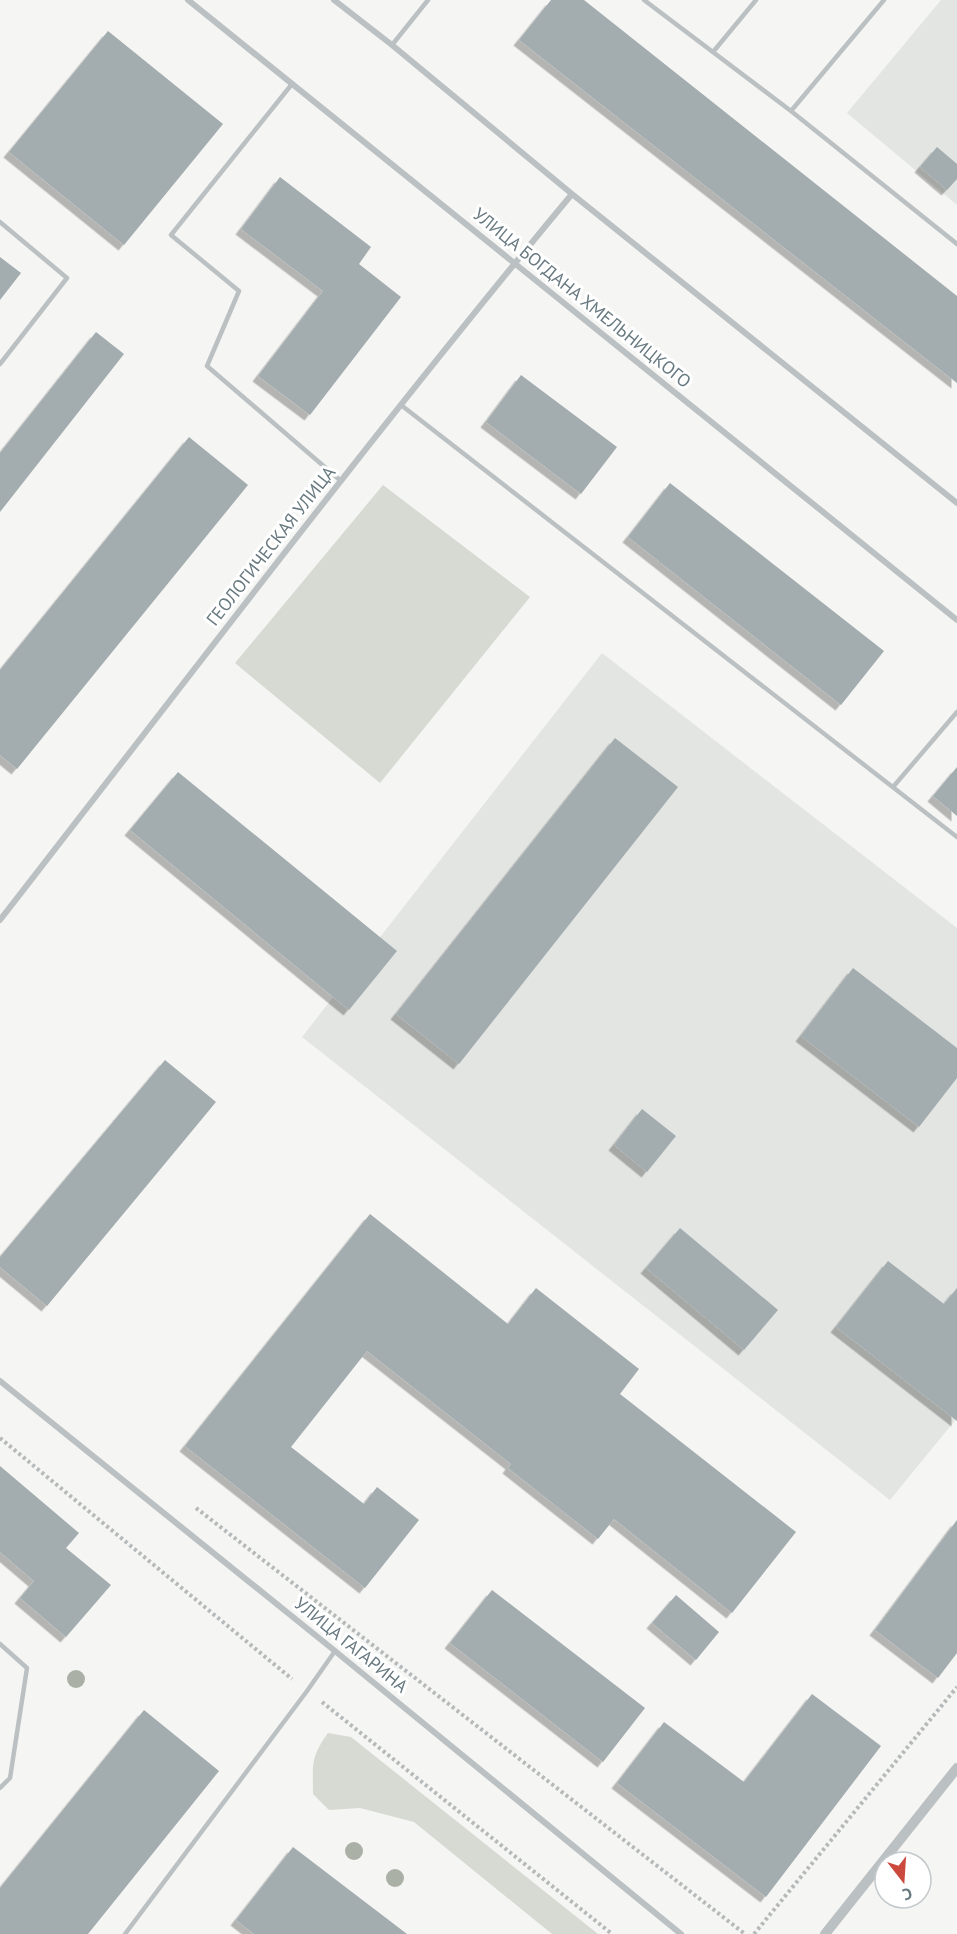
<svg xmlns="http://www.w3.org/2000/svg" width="957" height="1934" font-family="'PT Sans',sans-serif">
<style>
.built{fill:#e3e5e3}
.green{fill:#d6dad2}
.building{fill:#a3acaf;filter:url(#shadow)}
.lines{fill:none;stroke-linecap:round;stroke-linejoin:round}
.path{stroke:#b5b9ba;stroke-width:4;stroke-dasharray:3 3;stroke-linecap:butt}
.service{stroke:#bbc0c2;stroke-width:4.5}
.minor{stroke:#bbc0c2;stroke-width:6}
.tertiary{stroke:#bbc0c2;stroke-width:10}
.tree{fill:#aab0a5}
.labels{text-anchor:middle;stroke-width:6;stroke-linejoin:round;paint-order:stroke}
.street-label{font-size:18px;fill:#687980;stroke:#fff}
</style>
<defs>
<filter id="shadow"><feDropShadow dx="-5.5" dy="5.5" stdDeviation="0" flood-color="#0004"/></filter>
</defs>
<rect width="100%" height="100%" fill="#f5f5f3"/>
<path class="built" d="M941,0h16v205l-110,-92z
M602,653l355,275v490l-67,82 -588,-463z"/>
<path class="green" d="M383,485l147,112 -150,186 -145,-120z
M328,1733l23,4 247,197h-46l-138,-112 -54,-14 -31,2 -16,-16c0,-29 -3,-36 15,-61z"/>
<path class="building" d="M551,0h33l373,296v87l-438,-343z
M108,31l115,93 -99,121 -115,-93z
M937,147l20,17v15l-10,11 -27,-23z
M280,177l91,70 -12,17 42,33 -91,118 -52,-39 65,-85 -82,-62z
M0,257l21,16 -21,27z
M96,332l28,22 -124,158v-59z
M521,375l96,72 -36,47 -95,-72z
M189,437l59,48 -231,284 -17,-14v-85z
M670,483l214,168 -43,54 -213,-168z
M615,738l63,49 -219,277 -63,-50z
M957,767v49l-24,-20z
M178,772l219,179 -48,59 -219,-180z
M853,968l104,80v30l-38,49 -118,-91z
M165,1060l51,42 -169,204 -47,-39v-10z
M642,1109l34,27 -29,36 -33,-27z
M370,1214l138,110 28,-36 103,81 -19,25 176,138 -64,81 -118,-94 -16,20 -90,-71 3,-4 -144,-113 -76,96 73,57 13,-17 42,33 -54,68 -180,-142z
M680,1228l98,82 -34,40 -98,-82z
M888,1261l56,43 13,-16v133l-121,-94z
M0,1466l79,67 -13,15 45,37 -45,52 -46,-39 14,-17 -34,-29z
M957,1520v133l-19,25 -63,-48z
M492,1590l153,118 -42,54 -153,-119z
M676,1595l43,37 -23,28 -44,-37z
M812,1694l69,52 -115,151 -149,-114 47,-61 80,60z
M144,1710l75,61 -131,163h-88v-46z
M293,1847l114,87h-153l-18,-14z"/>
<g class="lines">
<path class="path" d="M0,1438l292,241
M196,1508l549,426
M322,1702l290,232
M754,1934l203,-247"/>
<path class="service" d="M644,0l147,111
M884,0l-93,111 166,133
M392,45l36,-45
M713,52l43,-52
M292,84l-121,151 68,56 -32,75 134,115
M0,222l67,56 -67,86
M401,405l556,432
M893,787l64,-75
M0,1644l27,24 -17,110 -10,10
M125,1934l182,-243 28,-40"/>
<path class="minor" d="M188,0l769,620
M334,0l58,45 180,149 385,309
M0,920c189,-243 375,-489 572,-726
M0,1381l335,270 346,283"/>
<path class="tertiary" d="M825,1934l132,-166"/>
</g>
<g class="tree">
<circle cx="76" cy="1679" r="9"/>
<circle cx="354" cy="1851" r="9"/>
<circle cx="395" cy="1878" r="9"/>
</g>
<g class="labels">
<g class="street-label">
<text transform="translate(582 298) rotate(39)" y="6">УЛИЦА БОГДАНА ХМЕЛЬНИЦКОГО</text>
<text transform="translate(271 546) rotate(-52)" y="6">ГЕОЛОГИЧЕСКАЯ УЛИЦА</text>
<text transform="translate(351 1645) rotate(39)" y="6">УЛИЦА ГАГАРИНА</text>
</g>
</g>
<g transform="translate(903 1880) rotate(163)"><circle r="28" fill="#ffffff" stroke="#c3c9cc" stroke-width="1.5"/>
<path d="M0-4.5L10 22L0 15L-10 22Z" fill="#cb493d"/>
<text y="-9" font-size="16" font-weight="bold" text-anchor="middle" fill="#687980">С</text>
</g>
</svg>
